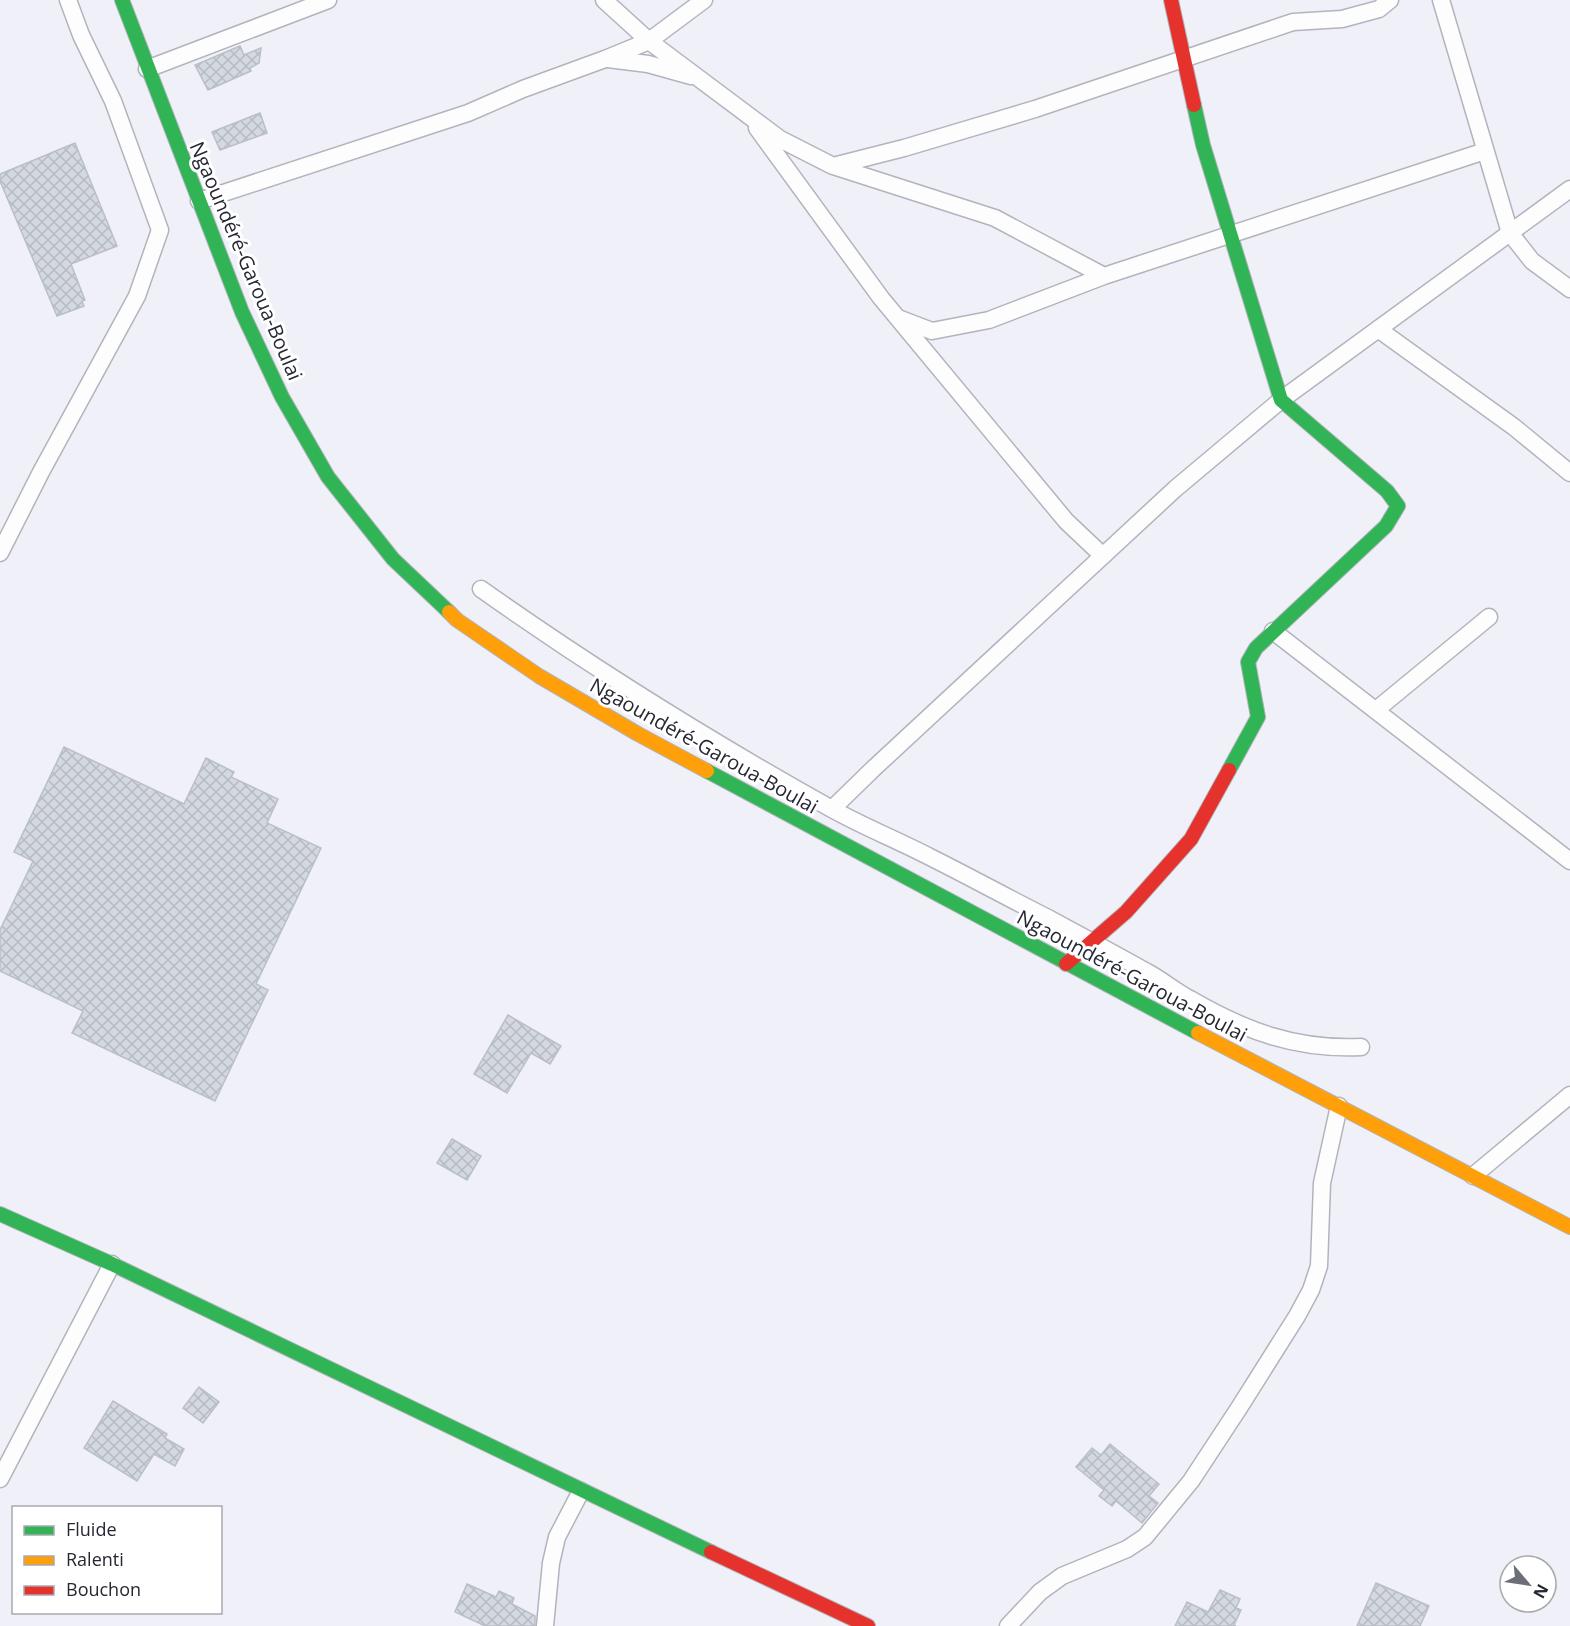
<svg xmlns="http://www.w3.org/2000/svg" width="1570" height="1626" font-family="'Open Sans',sans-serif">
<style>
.building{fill:url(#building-cross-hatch);stroke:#babfc7;stroke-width:1.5}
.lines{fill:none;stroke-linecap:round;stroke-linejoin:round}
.street-casing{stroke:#b2b4bd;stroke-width:19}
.fast-casing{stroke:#b2b4bd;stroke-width:16}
.slow-casing{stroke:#b2b4bd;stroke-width:16}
.jam-casing{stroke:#b2b4bd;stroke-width:16}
.street{stroke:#fdfdfe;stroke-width:16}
.fast{stroke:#30b455;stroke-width:14}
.slow{stroke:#ff9f0a;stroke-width:14}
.jam{stroke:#e5322d;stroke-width:14}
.labels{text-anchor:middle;stroke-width:6;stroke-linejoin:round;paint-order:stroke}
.street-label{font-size:20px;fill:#252733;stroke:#fff}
</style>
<defs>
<pattern id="building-cross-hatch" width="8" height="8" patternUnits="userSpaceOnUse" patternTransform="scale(1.5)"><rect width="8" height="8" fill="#d4d9e1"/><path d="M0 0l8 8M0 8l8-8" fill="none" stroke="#b6bac2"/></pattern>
</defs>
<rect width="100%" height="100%" fill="#f0f1f8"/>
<path class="building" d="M240,46l4,9 17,-7 -2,15 -9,5 1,3 -43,19 -13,-25z
M260,113l7,20 -47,17 -8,-18z
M75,143l42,103 -46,18 14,36 -3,1 2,5 -27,10 -57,-135v-7z
M64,747l120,57 22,-46 28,14 -3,5 47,22 -11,24 54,25 -65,136 12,6 -53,111 -143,-68 11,-22 -83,-40v-41l33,-69 -19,-9z
M508,1015l53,31 -11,18 -19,-11 -24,40 -33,-19z
M452,1139l29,17 -14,24 -30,-17z
M199,1387l20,15 -16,21 -20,-15z
M113,1401l54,33 -2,4 19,11 -9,17 -21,-12 -17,27 -53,-33z
M1110,1444l49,40 -10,12 9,7 -16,20 -26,-22 -4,5 -13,-10 5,-6 -28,-23 16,-19 9,7z
M1376,1583l53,23 -9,20h-63z
M467,1584l29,13 3,-6 15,7 -2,6 23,12v10h-50l-30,-14z
M1220,1590l20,9 -4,9 5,2 -7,15 2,1h-61l12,-24 21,10z"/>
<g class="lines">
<g class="street-casing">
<path id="street" d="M604,0l45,41 131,98 53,27 162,52 109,58
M1441,0l69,233 22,28 38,28
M608,59l40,5 43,12
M147,69l181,-69
M757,128l124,170 185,223 37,35
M833,166l71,-18 131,-39 258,-87 49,-3 37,-10 11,-9
M199,201l269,-88 55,-24 82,-30 44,-18 55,-41
M898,318l34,13 57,-11 115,-44 381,-125
M1378,329l136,98 56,46
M0,553l41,-81 96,-176 23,-66 -47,-129 -32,-66 -13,-35
M481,589c113,80 229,152 349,219 32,18 67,32 100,49 40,20 80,42 120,62 33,18 65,35 97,53 15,8 28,19 43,27 55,32 106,51 171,48
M1273,631l297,230
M1376,710l113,-93
M832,809l41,-40 302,-280 106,-89 289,-211
M1473,1176l97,-81
M0,1479l112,-215
M545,1626l6,-63 6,-26 24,-46
M1008,1626l32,-34 22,-16 65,-27 18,-12 46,-56 48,-73 58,-92 14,-26 8,-24 3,-83 17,-77"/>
</g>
<g class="fast-casing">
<path id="fast" d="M122,0l120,312 40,85 46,80 65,82 56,53
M1194,105l9,40 78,255 106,91 11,15 -12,20 -130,122 -8,14 10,55 -29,53
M707,771l491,262
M0,1214l112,50 599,288"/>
</g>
<g class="slow-casing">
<path id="slow" d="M449,612l8,8 82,56 99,58 69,37
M1198,1033l372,194"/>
</g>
<g class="jam-casing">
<path id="jam" d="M1171,0l23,105
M1066,964l60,-52 65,-73 38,-69
M711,1552l157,74"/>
</g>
<use href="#street" class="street"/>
<use href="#fast" class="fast"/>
<use href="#slow" class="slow"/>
<use href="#jam" class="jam"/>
</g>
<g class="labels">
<g class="street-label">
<text transform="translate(246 261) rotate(67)" y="7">Ngaoundéré-Garoua-Boulai</text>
<text transform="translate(704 746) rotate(29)" y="7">Ngaoundéré-Garoua-Boulai</text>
<text transform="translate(1132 976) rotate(28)" y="7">Ngaoundéré-Garoua-Boulai</text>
</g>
</g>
<rect x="12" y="1506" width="210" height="108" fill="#ffffff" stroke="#a8a9ad" stroke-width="1.5"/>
<rect x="24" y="1526" width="30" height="9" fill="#30b455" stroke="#a8a9ad" stroke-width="1.5"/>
<text x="66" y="1536" font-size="18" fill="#252733">Fluide</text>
<rect x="24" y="1556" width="30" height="9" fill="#ff9f0a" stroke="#a8a9ad" stroke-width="1.5"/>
<text x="66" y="1566" font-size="18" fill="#252733">Ralenti</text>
<rect x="24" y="1586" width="30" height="9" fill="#e5322d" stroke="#a8a9ad" stroke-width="1.5"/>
<text x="66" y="1596" font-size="18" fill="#252733">Bouchon</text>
<g transform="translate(1528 1584) rotate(119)"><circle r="28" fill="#ffffff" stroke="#a8a9ad" stroke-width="1.5"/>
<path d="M0-4.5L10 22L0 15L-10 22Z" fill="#6c6e78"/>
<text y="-9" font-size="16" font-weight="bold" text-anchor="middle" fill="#252733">N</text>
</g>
</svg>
